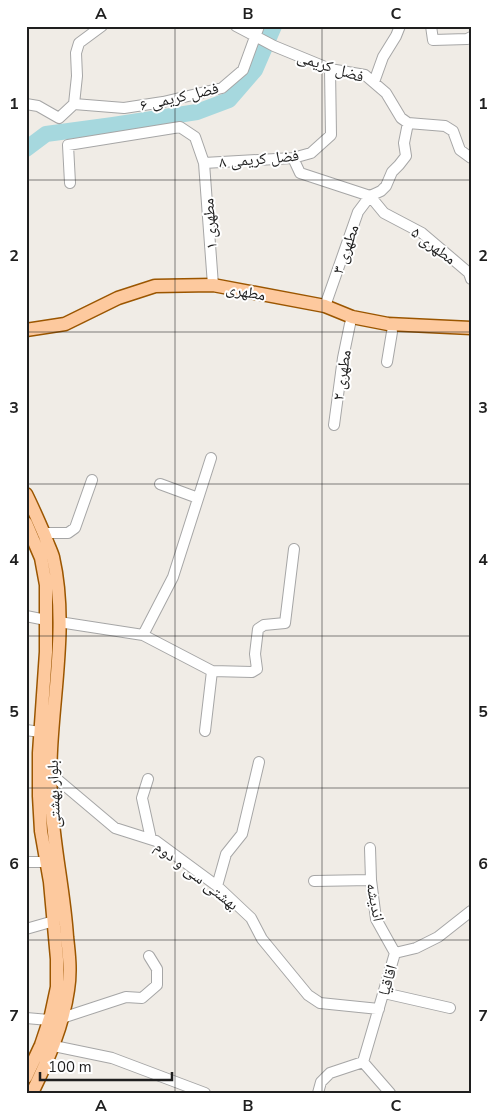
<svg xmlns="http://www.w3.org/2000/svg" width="497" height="1119" font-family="'Nunito Sans','Noto Naskh Arabic',sans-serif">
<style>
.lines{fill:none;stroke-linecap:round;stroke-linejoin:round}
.river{stroke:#a6d8de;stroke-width:16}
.minor-casing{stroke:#a6a6a6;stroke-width:12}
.major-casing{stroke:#9b5600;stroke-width:15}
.minor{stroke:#fff;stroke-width:10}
.major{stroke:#fdc99e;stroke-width:12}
.grid{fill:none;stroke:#1f1f1f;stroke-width:1;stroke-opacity:0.55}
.labels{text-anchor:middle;stroke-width:4;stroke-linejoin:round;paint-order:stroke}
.street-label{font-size:16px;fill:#1f1f1f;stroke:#fff}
.neatline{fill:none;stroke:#1f1f1f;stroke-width:2}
.grid-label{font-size:16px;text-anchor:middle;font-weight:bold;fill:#1f1f1f}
</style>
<rect width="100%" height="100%" fill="#f0ece6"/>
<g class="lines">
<path class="river" d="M26,149l20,-15 67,-9 84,-13 32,-12 26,-30 19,-44"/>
<g class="minor-casing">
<path id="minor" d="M236,26l38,20 56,23 35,6 21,18 15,25 7,5 37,3 8,5 7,19 11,8
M431,26l2,14 34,-1 4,-2
M374,82l9,-25 13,-21 4,-10
M26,104l12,2 21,12 15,-14 3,-28 -1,-23 3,-10 23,-17
M74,104l50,4 39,-6 59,-14 21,-18 16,-44
M293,158l7,15 70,23
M204,163l89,-5 18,-5 20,-18 -1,-66
M70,183l-2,-38 112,-18 15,10 9,26 9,122
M370,196l14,17 38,20 47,40 2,6
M325,306l33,-94 12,-16 11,-5 5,-5 6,-14 7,-7 7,-9 -2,-13 4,-20
M387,362l5,-30
M334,425l9,-67 7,-34
M160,484l38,14
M43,533h25l7,-5 17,-48
M26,616l20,4
M59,622l84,13 69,36 40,1 5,-3 -2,-15 3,-25 6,-4 21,-2 9,-74
M143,635l30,-58 38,-119
M26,730l14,2
M205,731l7,-60
M51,774l64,54 41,13 61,45 34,32 11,21 46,56 12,8 59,6
M148,779l-6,19 9,41
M370,848l1,32 5,39 19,34
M26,862h20
M314,881l57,-1
M217,886l9,-32 16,-20 17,-72
M26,929l28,-8
M395,953l21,-5 22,-11 33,-26
M384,993l66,15
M26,1018l23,2
M62,1018l64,-21 16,1 15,-13v-16l-8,-13
M54,1046l58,12 93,35
M363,1062l32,-109
M318,1093l3,-11 9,-9 33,-11 27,31"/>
</g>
<g class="major-casing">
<path id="major" d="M26,330l39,-6 53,-26 37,-12 58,-1 112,21 27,11 36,7 83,4
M26,494c7,14 13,28 19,42 2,7 6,14 8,21 18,79 -7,161 -2,241 2,47 13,92 16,139 2,17 4,35 1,53 -5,36 -20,70 -36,103
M26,523l15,35 5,27v67l-7,101v43l2,35 9,51 7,77v28l-6,28 -10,30 -15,32"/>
</g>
<use href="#minor" class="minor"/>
<use href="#major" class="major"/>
</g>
<path class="grid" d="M175,26v1067M322,26v1067M26,180h445M26,332h445M26,484h445M26,636h445M26,788h445M26,940h445"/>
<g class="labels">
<g class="street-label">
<text transform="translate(331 66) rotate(18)" y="6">فضل کریمی</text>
<text transform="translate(179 96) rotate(-13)" y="6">فضل کریمی ۶</text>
<text transform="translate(259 158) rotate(-5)" y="6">فضل کریمی ۸</text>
<text transform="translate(209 224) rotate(-94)" y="6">مطهری ۱</text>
<text transform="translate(434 245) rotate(37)" y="6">مطهری ۵</text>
<text transform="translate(345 249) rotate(-71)" y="6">مطهری ۳</text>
<text transform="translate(246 291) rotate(11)" y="6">مطهری</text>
<text transform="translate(341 375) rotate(-81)" y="6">مطهری ۲</text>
<text transform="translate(53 794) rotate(-92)" y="6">بلوار بهشتی</text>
<text transform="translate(197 875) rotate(38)" y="6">بهشتی سی و دوم</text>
<text transform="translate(376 902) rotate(79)" y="6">اندیشه</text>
<text transform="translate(387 980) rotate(-74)" y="6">اقاقیا</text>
</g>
</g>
<rect width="497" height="1119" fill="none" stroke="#ffffff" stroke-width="55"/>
<path d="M40 1072v8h132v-8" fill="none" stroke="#1f1f1f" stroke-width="2.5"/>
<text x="48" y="1072" font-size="15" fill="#1f1f1f" stroke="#ffffff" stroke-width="4" paint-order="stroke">100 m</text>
<rect x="28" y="28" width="442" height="1064" class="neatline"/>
<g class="grid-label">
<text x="101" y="19">A</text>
<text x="248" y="19">B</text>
<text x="396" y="19">C</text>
<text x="14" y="109">1</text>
<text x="483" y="109">1</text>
<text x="14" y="261">2</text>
<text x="483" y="261">2</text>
<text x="14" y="413">3</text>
<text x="483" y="413">3</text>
<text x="14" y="565">4</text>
<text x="483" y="565">4</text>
<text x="14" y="717">5</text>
<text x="483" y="717">5</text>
<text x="14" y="869">6</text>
<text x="483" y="869">6</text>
<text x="14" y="1021">7</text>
<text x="483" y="1021">7</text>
<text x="101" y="1111">A</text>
<text x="248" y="1111">B</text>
<text x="396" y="1111">C</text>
</g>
</svg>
